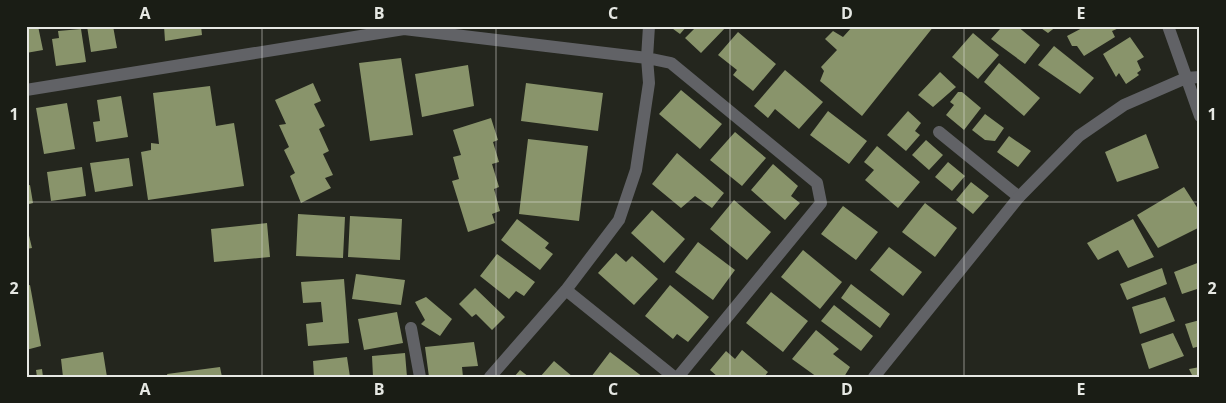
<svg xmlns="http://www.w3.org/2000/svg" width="1226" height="403" font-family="'Open Sans',sans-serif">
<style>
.building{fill:#89946b}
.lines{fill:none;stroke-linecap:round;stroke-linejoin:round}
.minor{stroke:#616266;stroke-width:12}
.tertiary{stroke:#616266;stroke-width:12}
.grid{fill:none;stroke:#e6e8e3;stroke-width:1;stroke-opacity:0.55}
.neatline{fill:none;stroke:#e6e8e3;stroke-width:2}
.grid-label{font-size:16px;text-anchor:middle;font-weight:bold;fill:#e6e8e3}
</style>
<rect width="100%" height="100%" fill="#24261e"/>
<path class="building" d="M26,26h12l5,24 -17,3z
M87,26h26l4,22 -26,4z
M164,26h37l1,9 -37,6z
M669,26h18l-7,8z
M697,26h30l-26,27 -16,-15z
M853,26h81l-72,90 -42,-35 4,-10 -3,-4 16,-17 -12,-11 8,-8 10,6z
M997,26h20l23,19 -15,19 -34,-25 9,-10z
M1038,26h19l-9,7z
M1086,26h32l1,2 -7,3 3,6 -31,19 -7,-10h-5l-5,-10z
M81,29l5,33 -30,4 -4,-27 7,-1 -1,-7z
M738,32l38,32 -23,27 -20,-16 4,-5 -19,-15z
M973,33l26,22 -21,24 -26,-22z
M1130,37l14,20 -7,4 4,9 -4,3 2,2 -13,9 -7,-11 -3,4 -13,-23z
M1054,46l40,32 -14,16 -42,-29z
M401,58l12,77 -43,6 -11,-78z
M999,63l41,35 -16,18 -40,-34z
M468,65l6,41 -52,11 -7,-43z
M785,70l38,32 -24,27 -24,-20 -7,9 -14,-12z
M940,72l16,15 -23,20 -15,-12z
M313,83l8,18 -7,3 11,22 -6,3 10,22 -6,3 10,21 -8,3 6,10 -30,15 -11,-27 5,-3 -11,-23 5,-3 -10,-22 7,-1 -11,-24z
M526,83l77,10 -5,38 -77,-10z
M210,86l6,40 18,-3 10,63 -96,14 -7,-48 10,-2v-7l8,1 -6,-51z
M681,90l41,34 -22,25 -41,-35z
M958,92h4l19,16 -17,22 -18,-15 8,-10 -4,-3z
M121,96l7,41 -32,5 -3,-20 7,-1 -3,-21z
M67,103l8,46 -31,5 -8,-46z
M828,111l39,30 -18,23 -39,-29z
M908,111l13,12 -6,8 5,4 -14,16 -19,-16z
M985,114l19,14 -9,13 -10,-1 -13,-10z
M491,118l7,22 -5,2 6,20 -7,2 7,23 -5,2 6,22 -8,3 3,9 -27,9 -16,-51 7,-2 -6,-22 8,-2 -8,-25z
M735,132l31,26 -24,28 -32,-26z
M1146,134l13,34 -42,14 -12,-30z
M1009,136l22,15 -13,16 -21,-15z
M528,139l60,7 -9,75 -60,-7z
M926,140l17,15 -14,15 -17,-15z
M877,146l43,36 -22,26 -33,-28 9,-10 -10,-8z
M677,153l47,40 -12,15 -17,-12 -14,12 -29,-24z
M129,158l4,28 -38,6 -5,-29z
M948,162l17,14 -13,15 -17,-14z
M773,164l25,22 -7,10 9,7 -15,17 -34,-30z
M82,167l4,29 -35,5 -4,-29z
M971,182l18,14 -16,18 -17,-14z
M30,185l3,18 -7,2v-19z
M1184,187l16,25v15l-42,21 -21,-33z
M734,200l37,32 -24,28 -37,-31z
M925,203l32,25 -22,29 -33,-25z
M843,206l35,26 -22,28 -35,-26z
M652,210l33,29 -21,24 -33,-30z
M298,214l47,3 -2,41 -47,-2z
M350,216l52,3 -2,41 -52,-3z
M517,219l32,24 -4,5 8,6 -13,16 -39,-30z
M1133,219l21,38 -26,11 -10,-18 -20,10 -11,-17z
M26,223l6,25 -6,1z
M267,223l3,34 -56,5 -3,-33z
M698,242l37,28 -22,30 -38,-28z
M889,247l33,25 -19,24 -33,-26z
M803,250l39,32 -22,27 -39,-32z
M616,253l10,9 6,-6 26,23 -24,26 -36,-32z
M497,254l38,28 -11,14 -8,-5 -7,8 -29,-23z
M1200,262v26l-18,6 -8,-22z
M1162,268l5,16 -40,16 -7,-16z
M356,274l49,6 -4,25 -49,-6z
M344,279l5,64 -41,3 -2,-22 17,-2 -2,-20 -18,1 -2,-21z
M851,284l39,30 -10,14 -39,-30z
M30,285l11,61 -15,4v-64z
M670,285l39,32 -21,25 -11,-8 -4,5 -28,-23z
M475,288l30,29 -13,13 -16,-16 -4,3 -13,-13z
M771,292l37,29 -25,31 -37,-29z
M426,297l26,22 -12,17 -19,-12 4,-4 -10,-18z
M1165,297l10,24 -35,13 -8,-27z
M834,305l39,31 -12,15 -40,-30z
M397,312l6,31 -39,7 -6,-31z
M1200,320v26l-7,2 -8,-24z
M816,330l23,19 -6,5 17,13 -6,10h-27l-25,-18z
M1173,333l11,23 -35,13 -8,-25z
M474,342l4,24 -16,1 1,10h-34l-4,-30z
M742,350l26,22 -4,5h-46l-8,-7 16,-19 9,8z
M103,352l4,25h-44l-2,-18z
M610,352l33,25h-52z
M405,353l2,24h-34l-1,-21z
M347,357l3,20h-36l-1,-16z
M554,361l19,16h-33z
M220,367l2,10h-54l-1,-3z
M1200,367v10h-7l-4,-8z
M42,369l1,8h-6l-1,-7z
M520,370l9,7h-15z"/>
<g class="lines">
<path class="minor" d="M26,90l378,-61 243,29 24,5 146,120 4,20 -143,174
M939,132l80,65
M566,290l108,87
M411,328l9,49
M490,377l76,-87 53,-70 17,-50 13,-87 -2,-25 2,-32"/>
<path class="tertiary" d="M1168,26l32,90
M874,377l145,-180 60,-61 45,-31 62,-27 14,-1"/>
</g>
<path class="grid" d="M262,26v351M496,26v351M730,26v351M964,26v351M26,202h1174"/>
<rect width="1226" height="403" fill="none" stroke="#1a1d15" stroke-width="55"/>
<rect x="28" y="28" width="1170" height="348" class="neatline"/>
<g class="grid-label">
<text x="145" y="19">A</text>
<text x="379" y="19">B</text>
<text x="613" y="19">C</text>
<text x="847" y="19">D</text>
<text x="1081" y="19">E</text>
<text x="14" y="120">1</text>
<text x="1212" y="120">1</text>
<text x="14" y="294">2</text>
<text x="1212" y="294">2</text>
<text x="145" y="395">A</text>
<text x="379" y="395">B</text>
<text x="613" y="395">C</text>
<text x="847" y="395">D</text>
<text x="1081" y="395">E</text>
</g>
</svg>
